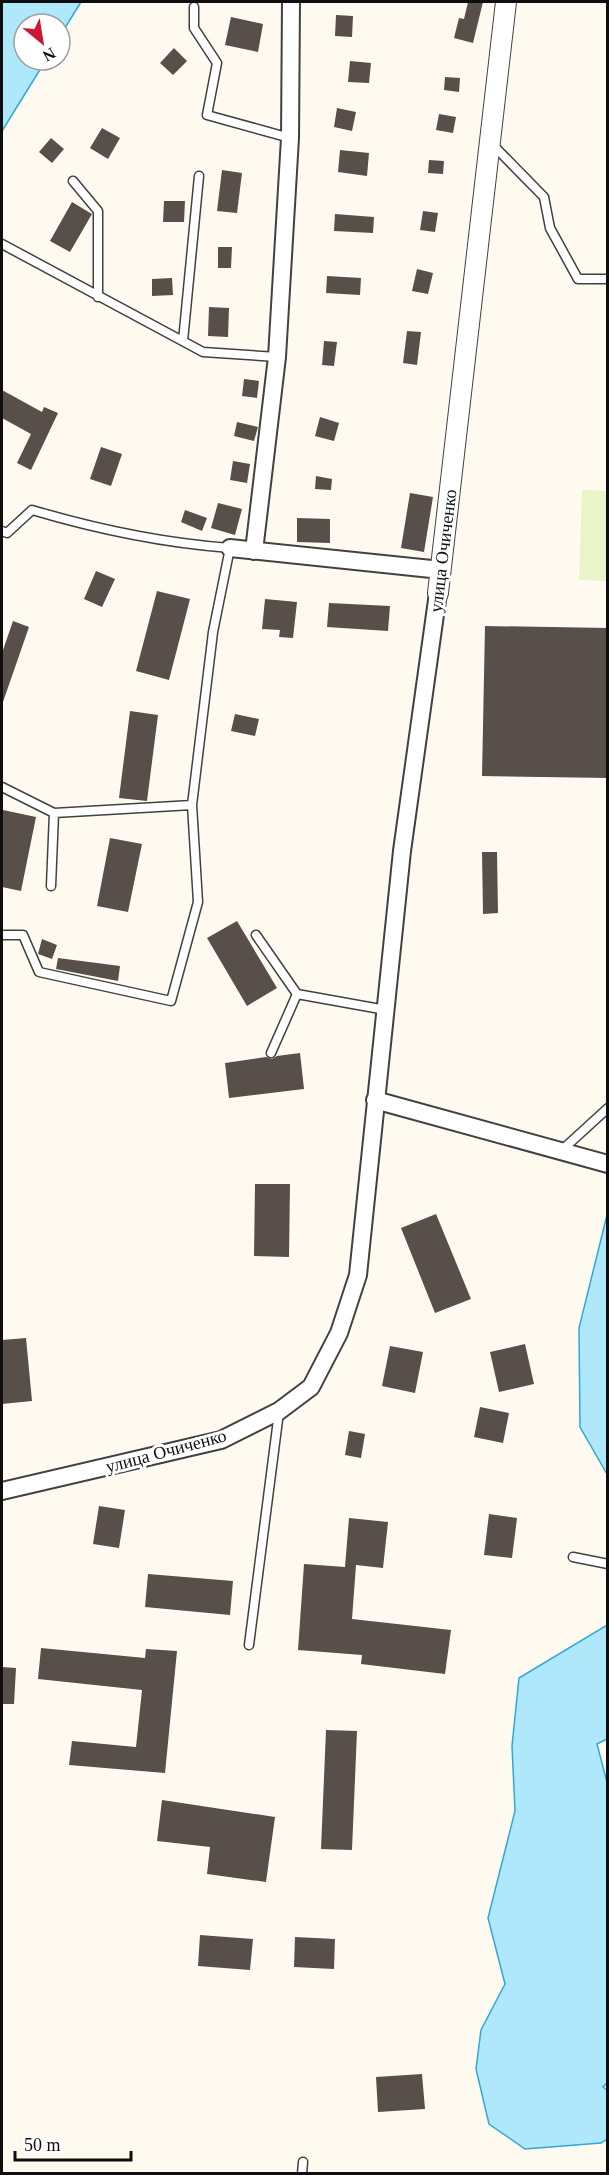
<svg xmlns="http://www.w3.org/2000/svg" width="609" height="2175" font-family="Georgia,serif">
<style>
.pitch{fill:#e9f4c8}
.water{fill:#afe7fb;stroke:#30a8d9;stroke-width:1.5}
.building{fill:#584e4a}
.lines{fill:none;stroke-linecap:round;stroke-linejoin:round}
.service-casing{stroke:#414141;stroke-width:11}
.minor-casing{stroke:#414141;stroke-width:20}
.tertiary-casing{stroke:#414141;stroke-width:22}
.service{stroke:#fff;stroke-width:8}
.minor{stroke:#fff;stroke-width:16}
.tertiary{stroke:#fff;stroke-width:20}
.labels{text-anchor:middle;stroke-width:6;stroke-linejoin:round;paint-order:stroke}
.street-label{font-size:18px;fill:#0e0e0e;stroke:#fff}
</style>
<rect width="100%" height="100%" fill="#fffaf0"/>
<path class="pitch" d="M582,490l25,1v90l-28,-1z"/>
<path class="water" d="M2,2h79l-21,34v-12h-36v36h22l-44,71z
M607,1215l1,259h-1l-27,-47 -1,-99z
M607,1625v114l-10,5 11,42v296l-5,5 4,3v49l-6,4 -76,6 -36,-25 -13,-55 5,-39 24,-46 -17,-66 27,-107 -3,-65 7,-68z"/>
<path class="building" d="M468,2h15l-10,41 -19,-5 5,-20 5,1z
M336,15l17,1 -1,21 -17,-1z
M231,17l32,7 -5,28 -33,-7z
M174,48l13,13 -14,14 -13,-12z
M350,61l21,2 -2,20 -21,-1z
M445,77l15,1 -1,14 -15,-2z
M337,108l19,4 -4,19 -18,-4z
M439,114l17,3 -3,16 -17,-3z
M102,128l18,10 -12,21 -18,-11z
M51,138l13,11 -12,14 -13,-11z
M340,150l29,3 -2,23 -29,-4z
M429,160l15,1 -1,13 -15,-1z
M222,170l20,3 -5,40 -20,-2z
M164,201h21l-1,21h-21z
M72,202l20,12 -22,38 -20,-11z
M423,211l15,2 -3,19 -15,-2z
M335,214l39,3 -1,16 -39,-2z
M218,247h14l-1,21h-13z
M417,269l16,4 -5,21 -16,-3z
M327,276l34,2 -1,17 -34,-2z
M172,278l1,17 -21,1v-17z
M209,307l20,1 -1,29 -20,-1z
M407,331l14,1 -4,33 -14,-2z
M324,341l13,1 -3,24 -12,-1z
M244,379l15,2 -2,17 -15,-2z
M2,390l40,22 2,-5 14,6 -27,57 -14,-7 14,-29 -29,-16z
M320,417l19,6 -5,18 -19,-5z
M237,422l21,5 -4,14 -20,-5z
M101,447l21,7 -11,32 -21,-7z
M233,461l17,3 -3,19 -17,-3z
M316,476l16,3 -1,11 -16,-1z
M410,493l23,4 -9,55 -23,-4z
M218,503l24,6 -7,26 -24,-7z
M185,510l22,8 -5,13 -21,-9z
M297,518l33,1v24l-33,-1z
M96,571l19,8 -13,28 -18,-8z
M157,591l33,8 -21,81 -33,-9z
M265,599l32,3 -4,36 -14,-1 1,-7 -18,-1z
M329,603l61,3 -2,25 -61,-4z
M13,621l16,6 -26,75 -1,-49z
M485,626l123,2v150l-126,-2z
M130,711l28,4 -11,86 -28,-3z
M235,714l24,5 -4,17 -24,-5z
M3,810l33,7 -15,74 -19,-4z
M110,838l32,6 -14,68 -31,-6z
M482,852h15l1,61 -15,1z
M237,921l40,67 -30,18 -40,-68z
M42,939l15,6 -5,14 -14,-5z
M58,958l62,8 -2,15 -62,-12z
M300,1053l4,36 -75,9 -4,-35 41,-6 6,2 5,-3z
M255,1184h35l-1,73 -35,-1z
M436,1214l35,85 -36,14 -34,-85z
M26,1338l6,63 -30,3v-64z
M525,1344l9,40 -35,8 -9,-40z
M390,1346l33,6 -8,41 -33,-7z
M480,1407l29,6 -6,30 -29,-6z
M349,1431l16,3 -4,24 -16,-3z
M99,1506l26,4 -6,38 -26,-4z
M489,1514l28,4 -5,40 -28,-3z
M349,1518l39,4 -5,46 -27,-3 -4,54 99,11 -6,44 -84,-10 1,-9 -64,-5 6,-86 41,3z
M148,1574l85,7 -3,34 -85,-8z
M41,1648l104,10 1,-9 31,2 -12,122 -96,-8 3,-24 64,6 6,-57 -104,-11z
M2,1667l14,1 -2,36h-12z
M326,1730l31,1 -5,119 -31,-1z
M162,1800l113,17 -9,65 -59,-8 3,-27 -53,-6z
M200,1935l53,4 -3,31 -52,-4z
M295,1937l40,2 -1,30 -40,-2z
M422,2074l3,35 -47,3 -2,-35z"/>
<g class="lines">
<g class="service-casing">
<path id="service" d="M194,7v21l23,35 -10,52 83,23
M492,144l52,53 6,31 28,51h30
M73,181l25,30v86
M2,244l201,108 74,5
M183,341l16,-165
M2,531l5,2 25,-23c64,19 131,33 198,38l-17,84 -21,173 6,97 -27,99 -132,-29 -16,-37h-21
M2,787l52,26
M51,886l3,-73 138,-8
M256,935l41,59 89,16
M271,1053l26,-59
M562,1150l46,-42
M573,1557l35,7
M249,1645l30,-233
M302,2174l1,-12"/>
</g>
<g class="minor-casing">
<path id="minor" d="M230,548l211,22
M254,551l23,-194 13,-219 1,-136
M375,1100l233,64
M2,1491l219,-51 58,-29 32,-24 28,-54 19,-58 44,-424 36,-258"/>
</g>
<g class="tertiary-casing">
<path id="tertiary" d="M438,593l68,-591"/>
</g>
<use href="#service" class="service"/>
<use href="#minor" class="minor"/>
<use href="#tertiary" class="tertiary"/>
</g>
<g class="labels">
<g class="street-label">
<text transform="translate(443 551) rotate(-83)" y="6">улица Очиченко</text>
<text transform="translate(166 1451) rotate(-15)" y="6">улица Очиченко</text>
</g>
</g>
<rect width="609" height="2175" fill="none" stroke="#0e0e0e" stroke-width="6"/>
<g transform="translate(42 42) rotate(150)"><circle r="28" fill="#ffffff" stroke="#9f9f9f" stroke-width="1.5"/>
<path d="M0-4.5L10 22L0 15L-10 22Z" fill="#cb1935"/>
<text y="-9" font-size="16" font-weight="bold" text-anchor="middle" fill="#0e0e0e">N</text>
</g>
<path d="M15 2151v9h116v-9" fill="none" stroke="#0e0e0e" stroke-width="3"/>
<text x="24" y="2151" font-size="18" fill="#0e0e0e" stroke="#ffffff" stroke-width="4.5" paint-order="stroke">50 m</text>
</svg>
